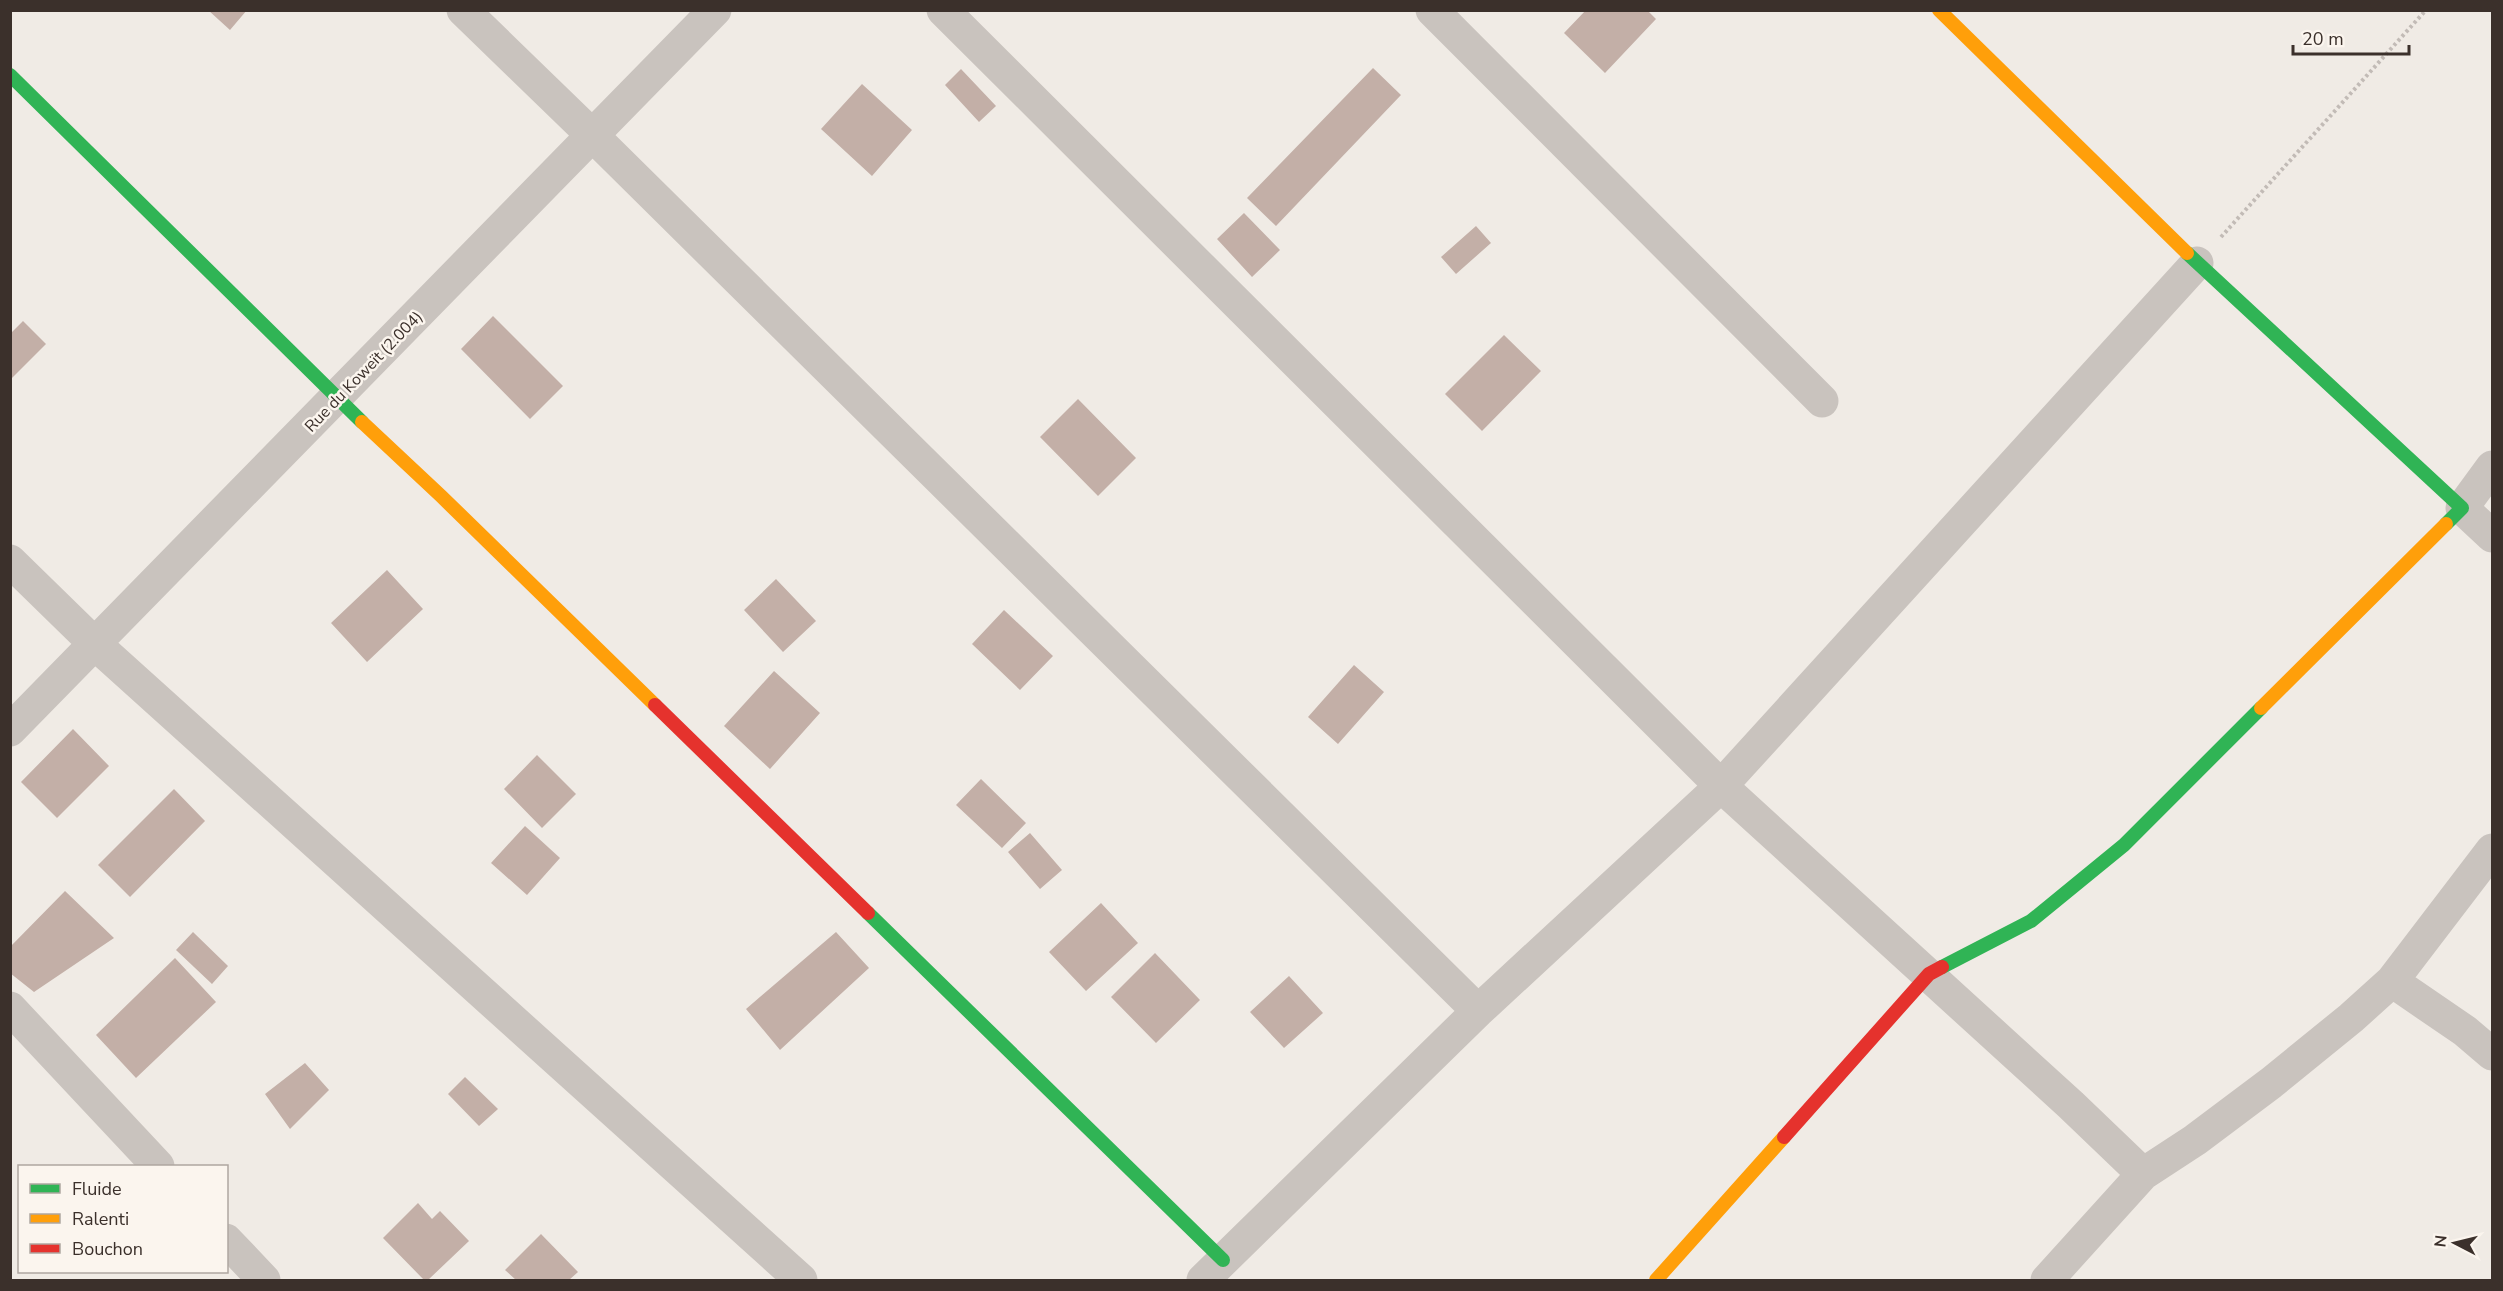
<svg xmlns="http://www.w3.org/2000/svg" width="2503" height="1291" font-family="'Nunito Sans',sans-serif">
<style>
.building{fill:#c3afa7}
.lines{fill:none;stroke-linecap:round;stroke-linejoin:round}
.path{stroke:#c2bbb6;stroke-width:4;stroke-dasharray:3 3;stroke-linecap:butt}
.street{stroke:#c9c3be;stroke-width:33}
.fast{stroke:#30b455;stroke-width:14}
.slow{stroke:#ff9f0a;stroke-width:14}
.jam{stroke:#e5322d;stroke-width:14}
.labels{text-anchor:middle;stroke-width:5;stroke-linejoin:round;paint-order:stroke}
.street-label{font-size:16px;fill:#3b302b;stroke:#fbf5ee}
</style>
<rect width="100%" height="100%" fill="#f0ebe5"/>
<path class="building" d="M208,10h39l-17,20z
M1586,10h61l9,9 -51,54 -41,-40z
M1373,68l28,27 -125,131 -29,-28z
M961,69l35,37 -17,16 -34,-37z
M862,84l50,46 -40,46 -51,-47z
M1244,213l36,37 -28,27 -35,-38z
M1476,226l15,17 -35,31 -15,-17z
M493,316l70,70 -33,33 -69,-70z
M23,321l23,23 -36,36v-46z
M1504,335l37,36 -59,60 -37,-37z
M1078,399l58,59 -38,38 -58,-59z
M387,570l36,39 -56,53 -36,-39z
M776,579l40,42 -33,31 -39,-42z
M1004,610l49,46 -33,34 -48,-46z
M1354,665l30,27 -46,52 -30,-27z
M774,671l46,42 -50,56 -46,-43z
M73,729l36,37 -52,52 -36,-36z
M537,755l39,39 -34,34 -38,-39z
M981,779l45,44 -24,25 -46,-43z
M174,789l31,32 -75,76 -32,-32z
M525,826l35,32 -33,37 -36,-32z
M1030,833l32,37 -22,19 -32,-37z
M65,891l49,47 -80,54 -24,-19v-26z
M1101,903l37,40 -52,48 -37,-39z
M193,932l35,34 -16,18 -36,-34z
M836,932l33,36 -89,82 -34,-41z
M1155,953l45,47 -44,43 -45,-46z
M175,958l41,44 -80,76 -40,-43z
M1289,976l34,37 -39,35 -34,-36z
M305,1063l24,27 -39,39 -25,-35z
M465,1077l33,32 -19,17 -31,-32z
M418,1203l14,16 8,-8 29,30 -41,39h-4l-41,-42z
M541,1234l37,38 -9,8h-53l-11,-10z"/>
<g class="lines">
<path class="path" d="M2221,237l205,-227"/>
<path class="street" d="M463,10l130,126 885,875
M943,10l778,776 350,319 72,69
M1432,10l390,391
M2492,467l-30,41 30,28
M10,561l84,82 707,637
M10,730l705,-720
M2392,981l73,50 27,23
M10,1008l148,158
M226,1240l38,40
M1203,1280l275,-269 243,-225 476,-523
M2047,1280l96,-106 52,-34 76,-57 80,-65 41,-37 100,-131"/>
<path class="fast" d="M10,75l352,347
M2187,253l275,255 -16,16
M868,913l355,347
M1942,967l89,-46 93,-76 137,-137"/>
<path class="slow" d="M1939,10l248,243
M362,422l79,74 214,209
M2261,708l185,-184
M1656,1280l128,-143"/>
<path class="jam" d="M655,705l213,208
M1784,1137l145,-163 13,-7"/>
</g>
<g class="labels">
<g class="street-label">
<text transform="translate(363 371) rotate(-46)" y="6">Rue du Koweït (2.004)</text>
</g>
</g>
<rect width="2503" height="1291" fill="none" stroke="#3b302b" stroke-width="24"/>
<rect x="18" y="1165" width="210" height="108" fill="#fbf5ee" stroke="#aea6a0" stroke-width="1.5"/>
<rect x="30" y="1184" width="30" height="9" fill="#30b455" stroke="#aea6a0" stroke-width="1.5"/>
<text x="72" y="1195" font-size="18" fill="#3b302b">Fluide</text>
<rect x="30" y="1214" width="30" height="9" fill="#ff9f0a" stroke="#aea6a0" stroke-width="1.5"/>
<text x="72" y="1225" font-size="18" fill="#3b302b">Ralenti</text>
<rect x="30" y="1244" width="30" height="9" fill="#e5322d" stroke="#aea6a0" stroke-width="1.5"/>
<text x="72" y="1255" font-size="18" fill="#3b302b">Bouchon</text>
<g transform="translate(2455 1243) rotate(277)" stroke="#fbf5ee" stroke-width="4.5" paint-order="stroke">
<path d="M0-4.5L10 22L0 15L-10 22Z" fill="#3b302b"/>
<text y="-9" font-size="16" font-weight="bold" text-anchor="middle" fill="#3b302b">N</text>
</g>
<path d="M2293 45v9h116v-9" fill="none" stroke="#3b302b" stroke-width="3"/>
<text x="2302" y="45" font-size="18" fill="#3b302b" stroke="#fbf5ee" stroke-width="4.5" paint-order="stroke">20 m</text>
</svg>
